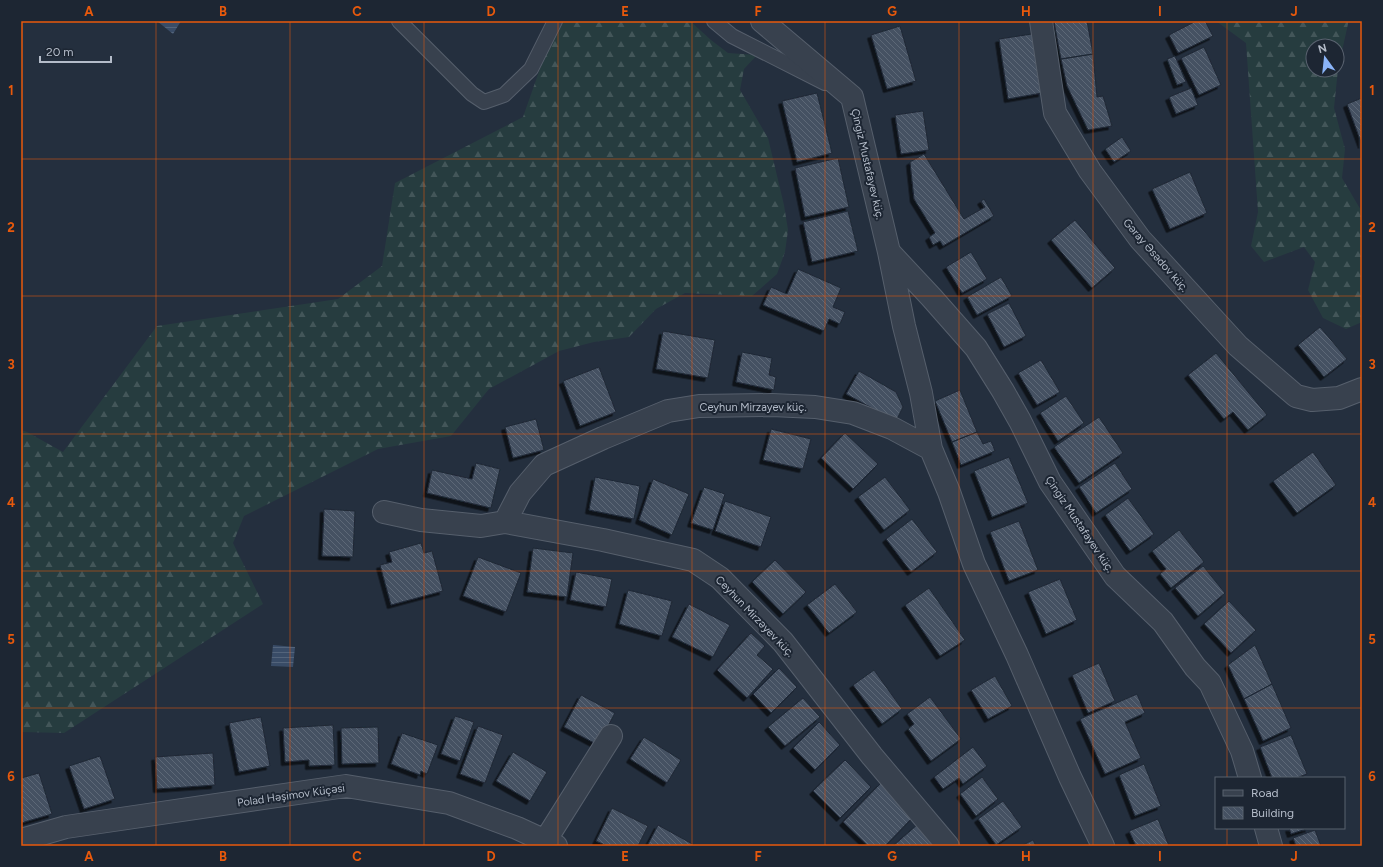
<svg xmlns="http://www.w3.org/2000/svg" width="1383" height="867" font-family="Figtree,sans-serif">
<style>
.forest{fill:url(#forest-firs);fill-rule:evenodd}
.water{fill:url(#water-rules)}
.building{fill:url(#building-back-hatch);stroke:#1f2835;filter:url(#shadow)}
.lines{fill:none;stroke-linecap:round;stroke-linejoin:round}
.lane-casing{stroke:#565f6c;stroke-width:16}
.street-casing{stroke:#565f6c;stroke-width:24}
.lane{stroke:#38414e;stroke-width:14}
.street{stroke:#38414e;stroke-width:22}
.grid{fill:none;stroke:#e8590c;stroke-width:1;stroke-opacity:0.55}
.labels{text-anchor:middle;stroke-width:4;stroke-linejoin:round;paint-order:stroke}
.street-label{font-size:11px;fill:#b4bcc9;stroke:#1d2633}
.neatline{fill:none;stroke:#e8590c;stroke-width:1.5}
.grid-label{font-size:13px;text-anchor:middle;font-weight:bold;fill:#e8590c}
</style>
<defs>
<pattern id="forest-firs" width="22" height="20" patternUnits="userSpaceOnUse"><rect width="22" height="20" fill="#263c3f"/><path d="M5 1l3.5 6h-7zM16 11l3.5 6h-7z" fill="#435659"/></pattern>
<pattern id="water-rules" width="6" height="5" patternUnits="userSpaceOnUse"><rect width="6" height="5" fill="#394c67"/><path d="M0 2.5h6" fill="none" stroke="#53647b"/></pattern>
<pattern id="building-back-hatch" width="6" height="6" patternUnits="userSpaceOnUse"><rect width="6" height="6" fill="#455162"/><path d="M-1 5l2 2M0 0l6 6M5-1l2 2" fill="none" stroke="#5d6877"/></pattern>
<filter id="shadow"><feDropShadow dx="-3.5" dy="3.5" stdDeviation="0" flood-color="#0009"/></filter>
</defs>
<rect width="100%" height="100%" fill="#242f3e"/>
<path class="forest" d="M563,21h127l21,19 17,13 29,2 -13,14 -4,21 28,48 16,67 4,25 -3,22 -8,22 -25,22 -67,-3 -29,16 -27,28 -35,5 -35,9 -70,38 -38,47 -73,13 -134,67 -11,27 30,61 -199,129 -43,-1v-302l6,2 36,20 94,-126 181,-27 44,-33 13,-83 128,-66 25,-71z
M1216,21h132v3l-10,45 -4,39 11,41 -3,29 20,34v110l-16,7 -23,-11 -15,-28 7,-28 -11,-15 -40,15 -13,-16 7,-34 -12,-169zM1313,46h24v24h-24z"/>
<path class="water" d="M157,21h24l-8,13z
M273,645l22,2 -2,20 -22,-1z"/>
<path class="building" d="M1058,21h29l6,33 -32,5 -7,-37z
M1196,21h9l8,15 -35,17 -9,-18z
M900,26l16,55 -29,8 -16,-54z
M1032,34l10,59 -34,6 -9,-60z
M1204,47l17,38 -22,10 -18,-37z
M1093,54l4,43 6,-1 9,30 -24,4 -21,-44 -6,-27z
M1175,56l11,26 -9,3 -10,-26z
M1191,88l7,17 -22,9 -7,-17z
M817,93l15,60 -35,9 -15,-61z
M1362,98v47l-15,-41z
M923,111l6,39 -28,4 -6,-39z
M1122,137l9,14 -17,11 -9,-13z
M924,154l40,65 21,-12 -4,-6 3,-2 10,17 -51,30 -3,-5 -7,4 -4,-8 6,-4 -21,-34 -4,-37z
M838,158l11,49 -44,10 -10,-49z
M1190,172l17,41 -37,16 -18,-40z
M848,211l10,40 -46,11 -9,-40z
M1075,220l40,48 -23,20 -41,-48z
M971,252l16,27 -25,14 -16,-26z
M798,269l43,19 -8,19 12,5 -5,12 -11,-5 -5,12 -61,-26 8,-18 16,7z
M1001,277l11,19 -35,19 -10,-18z
M1009,303l17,33 -22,11 -17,-33z
M1320,327l27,32 -23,18 -26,-32z
M663,331l52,9 -7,38 -52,-9z
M742,352l30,6 -3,17 7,2 -2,13 -38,-8z
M1216,353l51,62 -19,15 -15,-18 -9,7 -36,-44z
M1041,360l19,32 -23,13 -19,-32z
M599,367l17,45 -36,14 -17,-45z
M859,371l37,21 7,15 -7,14 -50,-27z
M960,390l17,42 -25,10 -17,-41z
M1066,396l18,27 -26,18 -18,-28z
M1099,417l24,36 -44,30 -25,-36z
M536,419l8,31 -31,8 -8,-31z
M771,429l40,10 -8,30 -40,-9z
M977,432l6,12 8,-3 4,10 -34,14 -9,-23z
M845,433l33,31 -25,25 -32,-31z
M1313,452l23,33 -39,28 -24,-32z
M1009,457l19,46 -36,14 -18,-46z
M476,463l24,6 -9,39 -64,-15 5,-23 40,9z
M1115,463l17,26 -36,24 -17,-26z
M595,477l45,9 -6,33 -45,-9z
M885,477l25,33 -26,20 -26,-33z
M653,479l36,15 -17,41 -33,-15z
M704,487l21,7 -12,36 -22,-7z
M1128,498l26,36 -24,17 -25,-36z
M725,501l46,16 -10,30 -46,-16z
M324,509l31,2 -2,46 -31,-1z
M912,519l25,33 -26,20 -25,-33z
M1019,521l19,49 -29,11 -19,-49z
M1179,530l25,32 -33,26 -11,-14 6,-5 -14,-18z
M421,543l3,10 8,-2 11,40 -52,14 -11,-40 12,-3 -3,-10z
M533,548l40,5 -6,44 -40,-5z
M478,557l43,16 -15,39 -43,-16z
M775,560l31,32 -23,22 -31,-32z
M1203,566l22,27 -27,23 -23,-28z
M576,572l36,7 -6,28 -36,-7z
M1060,579l17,41 -31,14 -18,-42z
M835,584l22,28 -28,21 -22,-28z
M929,588l36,52 -25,16 -35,-51z
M628,590l44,11 -10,35 -43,-12z
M1229,601l27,29 -25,23 -27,-29z
M689,604l41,21 -17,32 -41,-20z
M751,633l14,13 -8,9 16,14 -26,29 -30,-28z
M1255,645l17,39 -28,15 -16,-34z
M1099,663l16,38 -27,12 -16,-38z
M779,668l18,19 -26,26 -18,-19z
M874,670l28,39 -20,15 -29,-39z
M995,676l17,30 -24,13 -17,-29z
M1272,684l19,44 -28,13 -19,-42z
M1137,694l8,19 -20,9 16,36 -36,16 -25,-55z
M581,695l34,18 -17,32 -34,-18z
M930,697l31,42 -30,22 -23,-32 6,-5 -7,-10z
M803,698l17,19 -35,29 -17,-19z
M455,716l19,6 -14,39 -19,-7z
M261,717l9,49 -31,6 -10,-49z
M819,722l21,23 -25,25 -22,-22z
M333,725l2,40 -26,1v-6l-24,2 -2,-34z
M478,726l25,9 -18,48 -25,-9z
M378,727l1,36 -37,1 -1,-36z
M402,733l36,12 -11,29 -6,-3 -1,4 -29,-11z
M1291,735l16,39 -11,4h-24l-12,-31z
M644,737l37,23 -14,23 -37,-24z
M973,747l14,19 -24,18 -4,-6 -16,11 -9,-12z
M513,752l34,20 -17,29 -34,-20z
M213,753l2,32 -58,4 -2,-32z
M100,756l15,43 -31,10 -15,-43z
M845,760l26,27 -31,31 -27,-27z
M1144,764l17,42 -26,10 -16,-41z
M39,773l13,41 -31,9v-45z
M982,777l16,22 -22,17 -16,-22z
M881,783l33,33 -29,30h-17l-25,-24z
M1003,801l19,26 -26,18 -18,-26z
M612,808l36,18 -10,20h-31l-11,-5z
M1158,819l11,27h-33l-7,-15z
M918,824l20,22h-45z
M658,825l38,21h-49z
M1289,828h20l-18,6z
M1315,830l6,16h-25l-3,-8z
M1033,840l3,6h-15z"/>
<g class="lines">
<g class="lane-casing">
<path id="lane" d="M399,21l73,73 12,8 20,-7 27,-26 24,-48
M714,21l18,15 93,47"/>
</g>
<g class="street-casing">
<path id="street" d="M762,21l90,76 37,155 43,46 44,50 27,43 17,30 30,61 65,94 48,46 32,45 15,16 32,68 8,27
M1041,21l14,92 35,58 50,68 98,107 58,50 16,4 27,-2 23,-9
M889,252l15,74 17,67 10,56 18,43 25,72 43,91 53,122 33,69
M931,449l-39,-21 -39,-15 -38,-6 -43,-2 -73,1 -31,5 -65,27 -59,27 -24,28 -15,29 98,18 90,20 27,18 63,64 89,114 76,90
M384,512l37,8 60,6 24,-4
M1266,828l5,18
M21,840l45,-13 280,-41 103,17 68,25 39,18
M545,841l66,-105"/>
</g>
<use href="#lane" class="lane"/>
<use href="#street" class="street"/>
</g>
<path class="grid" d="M156,21v825M290,21v825M424,21v825M558,21v825M692,21v825M825,21v825M959,21v825M1093,21v825M1227,21v757M21,159h1341M21,296h1341M21,434h1341M21,571h1341M21,708h1341M1227,828v18"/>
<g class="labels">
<g class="street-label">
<text transform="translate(868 164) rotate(77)" y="4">Çingiz Mustafayev küç.</text>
<text transform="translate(1156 255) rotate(49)" y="4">Gəray Əsədov küç.</text>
<text x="753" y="411">Ceyhun Mirzayev küç.</text>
<text transform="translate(1080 524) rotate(56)" y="4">Çingiz Mustafayev küç.</text>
<text transform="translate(755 616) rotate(46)" y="4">Ceyhun Mirzəyev küç.</text>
<text transform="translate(291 795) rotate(-8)" y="4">Polad Həşimov Küçəsi</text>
</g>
</g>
<rect width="1383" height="867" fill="none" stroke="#1d2633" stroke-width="44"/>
<rect x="1215" y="777" width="130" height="52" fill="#1d2633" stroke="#59626f"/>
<rect x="1223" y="790" width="20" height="6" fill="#38414e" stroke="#59626f"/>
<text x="1251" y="797" font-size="12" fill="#b4bcc9">Road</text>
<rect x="1223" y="807" width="20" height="12" fill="url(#building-back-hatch)" stroke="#59626f"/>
<text x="1251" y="817" font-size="12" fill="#b4bcc9">Building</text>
<g transform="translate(1325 58) rotate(345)"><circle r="19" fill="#1d2633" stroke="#59626f"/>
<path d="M0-3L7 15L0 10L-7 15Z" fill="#8ab4f8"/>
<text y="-6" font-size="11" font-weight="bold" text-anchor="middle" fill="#b4bcc9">N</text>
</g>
<path d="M40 56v6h71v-6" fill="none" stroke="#b4bcc9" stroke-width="2"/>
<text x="46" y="56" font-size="12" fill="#b4bcc9" stroke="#1d2633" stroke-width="3" paint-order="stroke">20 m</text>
<rect x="22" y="22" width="1339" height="823" class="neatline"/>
<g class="grid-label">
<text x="89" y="16">A</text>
<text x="223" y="16">B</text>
<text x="357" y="16">C</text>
<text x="491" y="16">D</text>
<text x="625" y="16">E</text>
<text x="758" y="16">F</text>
<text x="892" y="16">G</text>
<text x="1026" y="16">H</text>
<text x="1160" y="16">I</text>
<text x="1294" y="16">J</text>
<text x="11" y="95">1</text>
<text x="1372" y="95">1</text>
<text x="11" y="232">2</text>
<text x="1372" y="232">2</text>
<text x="11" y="369">3</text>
<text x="1372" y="369">3</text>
<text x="11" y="507">4</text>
<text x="1372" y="507">4</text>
<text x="11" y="644">5</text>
<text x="1372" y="644">5</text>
<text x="11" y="781">6</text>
<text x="1372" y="781">6</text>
<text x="89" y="861">A</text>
<text x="223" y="861">B</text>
<text x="357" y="861">C</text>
<text x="491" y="861">D</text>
<text x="625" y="861">E</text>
<text x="758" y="861">F</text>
<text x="892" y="861">G</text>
<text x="1026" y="861">H</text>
<text x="1160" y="861">I</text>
<text x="1294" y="861">J</text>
</g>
</svg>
